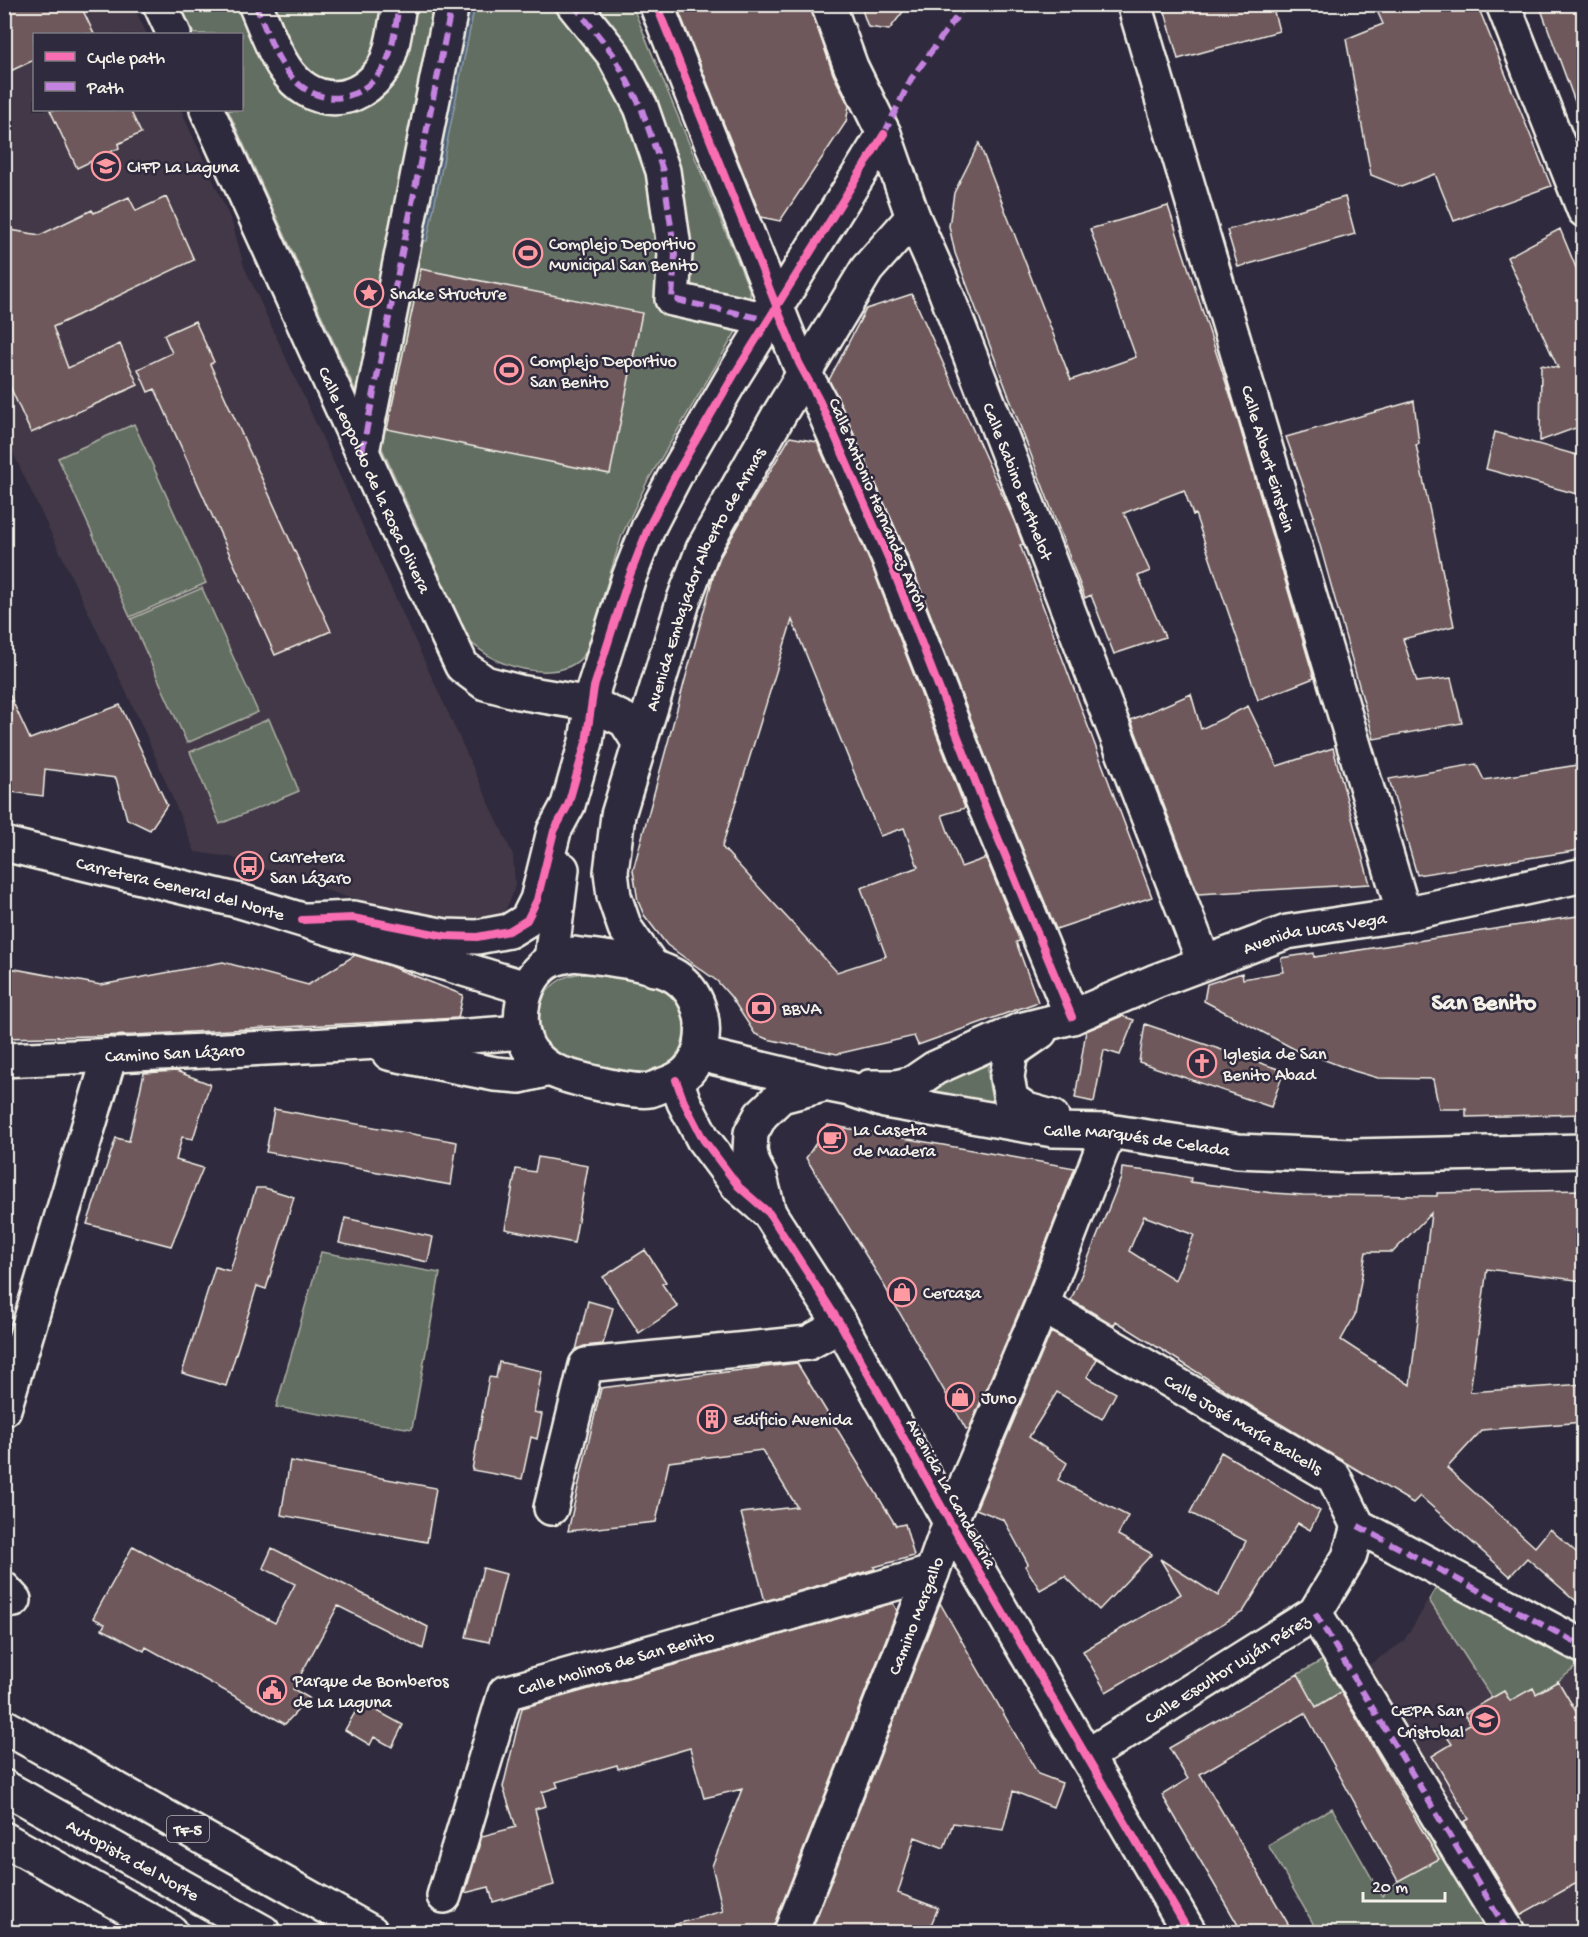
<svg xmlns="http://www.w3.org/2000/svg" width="1588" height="1937" font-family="'Gochi Hand',sans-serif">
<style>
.built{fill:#423846}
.green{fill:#636e62;stroke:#acb0a5;stroke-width:1.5}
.water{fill:#4c6077;stroke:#8f9aa4;stroke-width:1.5}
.building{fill:#6e595c;stroke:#f4f1e8;stroke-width:1.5;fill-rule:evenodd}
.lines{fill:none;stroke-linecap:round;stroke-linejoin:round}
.minor-casing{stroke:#f4f1e8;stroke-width:38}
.major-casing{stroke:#f4f1e8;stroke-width:38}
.highway-casing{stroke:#f4f1e8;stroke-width:38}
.minor{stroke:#2f2a3d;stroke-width:33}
.major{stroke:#2f2a3d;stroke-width:33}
.highway{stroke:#2f2a3d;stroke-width:33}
.quiet{stroke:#c483df;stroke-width:6;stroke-dasharray:12 6;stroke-linecap:butt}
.cycleway-casing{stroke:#2f2a3d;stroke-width:11}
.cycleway{stroke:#f96db3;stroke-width:8}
.labels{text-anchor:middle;stroke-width:5;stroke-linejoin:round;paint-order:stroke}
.shield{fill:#2f2a3d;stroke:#b9b5b5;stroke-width:1.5}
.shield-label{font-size:16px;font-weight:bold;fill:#f4f1e8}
.poi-label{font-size:18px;fill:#f4f1e8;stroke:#2f2a3d;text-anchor:start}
.street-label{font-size:18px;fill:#f4f1e8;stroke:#2f2a3d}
.district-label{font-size:24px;font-weight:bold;fill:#f4f1e8;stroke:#2f2a3d}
</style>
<rect width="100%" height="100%" fill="#2f2a3d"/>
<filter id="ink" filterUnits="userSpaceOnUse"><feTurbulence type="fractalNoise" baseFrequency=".0167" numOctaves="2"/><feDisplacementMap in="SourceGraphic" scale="12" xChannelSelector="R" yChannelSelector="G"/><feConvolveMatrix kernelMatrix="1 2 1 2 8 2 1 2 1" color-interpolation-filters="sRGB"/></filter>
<g filter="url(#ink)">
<path class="built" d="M5,5h128l14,29h-113v76h147l51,112 12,44 269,589 2,30 -3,11 -9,19 -13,12 -71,-5 -189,-65 -35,-5 -51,-122 -139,-294z
M1440,1581l143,76v275h-66l-159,-260 45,-30 20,-32 2,-7 4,-3z"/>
<path class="green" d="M180,5h452l118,286v17l-103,174 -25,53 -36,117c-18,28 -62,20 -88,9 -11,-5 -19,-12 -28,-19l-242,-532h14v-76h-48z
M134,424l72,159 -76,34 -72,-159z
M202,588l56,124 -71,31 -56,-124z
M269,719l30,72 -79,33 -30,-72z
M588,972c21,4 69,10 83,24 20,19 17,57 -7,71 -6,3 -10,6 -17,6 -21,0 -71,-6 -89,-17 -21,-14 -25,-51 -7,-69 11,-11 23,-13 37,-15z
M988,1061c-1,18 1,32 8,48l-83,-15z
M321,1252l119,21 -28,156 -136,-22z
M1440,1581l143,81 -25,19 -22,13 -3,-6 -23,13 -6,-10 -12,7 -63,-98z
M1330,1656l167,276h-179l-50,-87 64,-37 50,88 16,-15 -57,-189 -25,15 -18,-33z"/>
<path class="water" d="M462,5h13l-48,236 -13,-3z"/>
<path class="building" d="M4,4h76l14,30h-60v26l-30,14z
M676,4h134l23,70 16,32 -3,16 -66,99 -19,-4z
M860,4h49l-20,26 -21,-3z
M1163,4h109l7,27 -101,28z
M1374,4h103l74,182 -97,35 -19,-47 -34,13 -30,-12 -25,-136 37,-15z
M1539,4h45v114h-3z
M50,110h80l11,23 -23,11 1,4 -42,20z
M979,143l92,237 65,-23 -46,-128 78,-23 65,198 81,274 -56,22 -63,-186 -2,1 -9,-25 -60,23 26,58 -12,5 27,61 -51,17 -23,-59 -6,3 -130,-345 -6,-27 5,-33z
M129,197l7,14 30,-14 28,63 -141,67 15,41 52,-24 18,41 -107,48 -27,-60v-144l36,6 52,-25 2,3z
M1345,197l10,37 -117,33 -11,-37z
M1560,229l24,58v138l-44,16 1,-76 17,3 -51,-111z
M421,269l221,44 -32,161 -223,-45z
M912,294l103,229 8,21 -3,1 132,352 -96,32 -53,-127 -96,-248 -78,-174 37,-71z
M195,321l19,41 -4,2 121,267 -56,24 -120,-266 -7,3 -10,-23 34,-16 -8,-18z
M1414,401l5,43 -3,1 38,181 -51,13 14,43 34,-4 11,45 -88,16 -62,-222 2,-1 -28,-79z
M1495,432l89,25v39l-98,-27z
M790,437l27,5 56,127 92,239 -23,7 19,52 25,-9 34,83 -4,1 22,60 -120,43 -4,-9 -77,18 -70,-15 -12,-5 -24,-37 -14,-16 -50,-36 -23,-30 -6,-14 -5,-31 82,-300 5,-13zM792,620l88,216 24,-8 14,39 -57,21 25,68 -49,16 -115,-125z
M4,683l26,56 90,-34 47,100 -17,25 -23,-11 -11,-41 -71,-9 -2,27 -39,-5z
M1191,694l10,35 47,-23 29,60 56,-18 37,136 -172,10 -67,-174z
M1476,764l8,16 100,-16v83l-10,4 -157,24 -28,-96z
M1584,915v199l-118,3v-8h-27l-6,-30 -55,-1 -24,-7 -53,-20 -1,1 -96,-51 3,-17 35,-11 1,6 40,-7 -2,-14 33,-5v4z
M355,955l32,10 76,30 -5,23 -324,17 -130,3v-71l97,18 122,-23 85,23z
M1122,1016l12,4 -14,35 -16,-5 -10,52 -19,-4 11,-67z
M1145,1024l139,47 -13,36 -132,-45z
M176,1071l34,13 -17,55 -11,-2 -6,23 27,8 -32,78 -84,-22 29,-86 13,3 15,-68z
M274,1109l183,33 -6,43 -185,-33z
M828,1125l247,43 -52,134 -54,127h-3l-88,-154 -72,-117z
M538,1157l50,9 -14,77 -69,-14 11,-60 19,3z
M1122,1168l43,5 26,5 -1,4 83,11 30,2 134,1v-3l147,-3v91l-97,-12 -17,123 114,-8v38l-102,8 -35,38 88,79 15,-18 34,30v49l-57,-50 -17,18 -90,-80 -7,7 -159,-95 -138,-87 -2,4 -43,-25 50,-122zM1431,1213l-21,172 -69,-45 14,-25 11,-63h27zM1144,1216l50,19 -19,45 -46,-29z
M256,1188h9l29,9 -28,92 -9,-3 -31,100 -44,-13 33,-106 15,4z
M345,1218l88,19 -5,25 -89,-19z
M645,1250l21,32 -4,2 16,23 -39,26 -36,-56z
M588,1301l25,7 -10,36 -19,2 -8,4z
M1051,1332l46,27 -10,18 29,16 -14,26 -45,-27 -28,45 38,26 -9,17 70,36 -10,19 34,19 -53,56 -34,-34 -25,14 -15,-24 3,-2 -24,-44 -28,-11z
M499,1362l43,9 -8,41 8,2 -5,25 -6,-2 -9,42 -50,-9 17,-93 7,1z
M797,1363l99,163 9,-2 9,32 -40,11 1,2 -110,32 -24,-88 56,-6 -35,-57 -93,12 -13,60 -88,9 33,-143z
M1221,1452l99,59 -10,19 -12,-7 -55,89 -137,80 -23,-41 98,-57 -21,-35 58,37 28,-55 -56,-28z
M290,1461l146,27 -9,54 -146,-27z
M133,1546l142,77 20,-39 -32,-16 9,-20 156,79 -5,22 -85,-43 -45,83 16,9 -24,26 -139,-77 -2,4 -42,-22 3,-5 -12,-6z
M483,1568l23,6 -17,68 -23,-5z
M893,1603l4,8 -123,314 -1,7h-103l-1,-6 54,-15 -11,-45 30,-77 -38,9 -14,-50 -72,21 -1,-4 -61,17 2,5 -16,5 4,14 -11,3 19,76 -61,17 -4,-15 -24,6 17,-57 34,-9 -13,-40 19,-79z
M940,1603l98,171 24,9 -9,24 -40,-16 -10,39 -50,-7 -9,25 -29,-11 -17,56 40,15 -10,24h-117z
M1298,1674l18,33 25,-15 98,167 -41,22 -93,-168 -105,61 93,158h-51l-80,-137 26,-16 -19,-31z
M1558,1681l26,44v154l-64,36 -56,-93 5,-3 -37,-63 20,-12 -5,-7 23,-13 -6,-10 40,-23 6,10 23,-13 3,6z
M361,1702l42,23 -11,22 -18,-10 -4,8 -25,-15z"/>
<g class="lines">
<g class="minor-casing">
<g id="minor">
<path d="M160,4l14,30"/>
<path d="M255,4c9,20 17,45 29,63 26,41 74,41 100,0 9,-16 12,-44 15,-63"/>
<path d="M573,4l40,50 28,53 22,64 12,83 -3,45 96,21"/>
<path d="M656,4l143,359 21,39 70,160 96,247 86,208"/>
<path id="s1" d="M828,4l23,63 33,67 29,83 28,63 263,682"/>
<path id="s2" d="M1134,4l270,910"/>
<path d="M1503,4l81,206"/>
<path id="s3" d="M207,110l190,419 65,137 23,17 34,9 72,12 34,16 15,24"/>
<path d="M362,452l90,-448"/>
<path d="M307,920l46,-2 92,18 32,1 32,-6 18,-11 10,-20 17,-69 14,-26 18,-63 8,-55 34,-107 21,-54 26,-50 59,-101 150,-241"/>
<path d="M551,960l11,-91"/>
<path id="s4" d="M654,969l-29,-41 -11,-32 -3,-24 7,-57 65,-213 20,-53 74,-131 90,-149 46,-52"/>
<path d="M1040,1032l-29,20 -4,25 4,22 16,11 25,7"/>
<path d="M389,1053l106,21 25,2 30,-7"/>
<path id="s5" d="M699,1054l126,30 25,5 35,12 168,29 56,1 129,20 114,5 232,-5"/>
<path id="s6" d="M4,1060c173,-8 346,-14 518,-28"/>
<path d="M676,1080l8,22 19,37 36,48 30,26 72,112 109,197 239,410"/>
<path id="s7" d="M869,1087h27l17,-4 22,-15 85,-38 52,-13 84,-36 131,-49 117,-18 180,-39"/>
<path d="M769,1213l-9,-36 -7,-13 -3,-13 1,-18 10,-18 20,-19 42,-11"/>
<path id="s8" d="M1042,1305l292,172 24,49 226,121"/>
<path d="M4,1409l106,-354"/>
<path d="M551,1508l35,-143 222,-22 33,-18"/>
<path d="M4,1589l10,11"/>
<path d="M1315,1613l193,319"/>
<path id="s9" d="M1087,1756l228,-143 34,-56 9,-31"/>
<path d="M4,1839l167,93"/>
<path id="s10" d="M444,1896l61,-203 427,-120"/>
<path id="s11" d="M791,1932l141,-359 18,-51 92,-217 67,-174"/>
</g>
</g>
<g class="major-casing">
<g id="major">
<path id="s12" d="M4,844l236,57 286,87"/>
<path d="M574,954c27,4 79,8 102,23 22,15 30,43 25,68 -6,23 -16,33 -38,40 -5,2 -9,4 -13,5 -18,3 -81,-12 -98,-20 -7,-4 -16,-12 -21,-18 -19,-26 -9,-78 21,-92 6,-3 15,-4 22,-6z"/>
</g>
</g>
<g class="highway-casing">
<g id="highway">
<path d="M4,1726l367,206"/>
<path id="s13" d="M4,1787l259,145"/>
</g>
</g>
<use href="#minor" class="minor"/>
<use href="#major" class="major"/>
<use href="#highway" class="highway"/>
<path class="quiet" d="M255,4c9,20 17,45 29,63 26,41 74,41 100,0 9,-16 12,-44 15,-63
M573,4l40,50 28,53 22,64 12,83 -3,45 96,21
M884,134l27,-55 55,-75
M362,452l90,-448
M1358,1526l226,121
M1315,1613l193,319"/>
<g class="cycleway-casing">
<path id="cycleway" d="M656,4l143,359 21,39 70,160 96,247 86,208
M302,920l51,-2 92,18 32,1 32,-6 18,-11 10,-20 17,-69 14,-26 18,-63 8,-55 34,-107 21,-54 26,-50 59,-101 150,-241
M676,1080l8,22 19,37 36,48 30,26 72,112 109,197 239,410"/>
</g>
<use href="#cycleway" class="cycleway"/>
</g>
</g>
<defs>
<g id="school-ring" transform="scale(1.5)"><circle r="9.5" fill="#2f2a3d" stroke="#ff9aa2" stroke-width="1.5"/><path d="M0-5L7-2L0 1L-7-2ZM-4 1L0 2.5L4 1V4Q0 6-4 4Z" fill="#ff9aa2"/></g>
<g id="stadium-ring" transform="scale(1.5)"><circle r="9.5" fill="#2f2a3d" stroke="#ff9aa2" stroke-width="1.5"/><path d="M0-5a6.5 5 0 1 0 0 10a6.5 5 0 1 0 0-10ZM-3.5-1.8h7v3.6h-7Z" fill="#ff9aa2"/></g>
<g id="sight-ring" transform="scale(1.5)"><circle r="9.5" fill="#2f2a3d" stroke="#ff9aa2" stroke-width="1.5"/><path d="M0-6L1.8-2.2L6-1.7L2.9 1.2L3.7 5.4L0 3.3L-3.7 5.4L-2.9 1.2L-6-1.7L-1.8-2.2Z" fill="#ff9aa2"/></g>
<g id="bus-ring" transform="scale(1.5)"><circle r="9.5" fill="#2f2a3d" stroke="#ff9aa2" stroke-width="1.5"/><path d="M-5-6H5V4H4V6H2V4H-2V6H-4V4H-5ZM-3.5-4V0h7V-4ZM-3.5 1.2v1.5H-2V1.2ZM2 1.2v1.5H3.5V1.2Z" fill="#ff9aa2"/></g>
<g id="bank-ring" transform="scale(1.5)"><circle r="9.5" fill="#2f2a3d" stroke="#ff9aa2" stroke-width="1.5"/><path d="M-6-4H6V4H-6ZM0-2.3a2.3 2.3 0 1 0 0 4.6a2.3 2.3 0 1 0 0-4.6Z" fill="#ff9aa2"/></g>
<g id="church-ring" transform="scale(1.5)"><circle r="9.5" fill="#2f2a3d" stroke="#ff9aa2" stroke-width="1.5"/><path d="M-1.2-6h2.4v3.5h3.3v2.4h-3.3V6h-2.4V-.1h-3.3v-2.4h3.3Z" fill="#ff9aa2"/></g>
<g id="cafe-ring" transform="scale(1.5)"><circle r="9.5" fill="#2f2a3d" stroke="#ff9aa2" stroke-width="1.5"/><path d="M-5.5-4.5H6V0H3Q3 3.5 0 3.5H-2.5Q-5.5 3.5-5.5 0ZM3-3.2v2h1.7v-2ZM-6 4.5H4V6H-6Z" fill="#ff9aa2"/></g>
<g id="shop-ring" transform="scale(1.5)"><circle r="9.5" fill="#2f2a3d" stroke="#ff9aa2" stroke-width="1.5"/><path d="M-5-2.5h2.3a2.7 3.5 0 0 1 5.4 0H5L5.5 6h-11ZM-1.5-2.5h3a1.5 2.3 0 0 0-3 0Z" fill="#ff9aa2"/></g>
<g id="building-ring" transform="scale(1.5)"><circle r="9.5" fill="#2f2a3d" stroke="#ff9aa2" stroke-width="1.5"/><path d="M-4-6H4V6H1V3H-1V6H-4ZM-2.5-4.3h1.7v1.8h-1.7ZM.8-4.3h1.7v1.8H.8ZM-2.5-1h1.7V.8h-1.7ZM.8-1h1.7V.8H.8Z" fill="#ff9aa2"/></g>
<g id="civic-ring" transform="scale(1.5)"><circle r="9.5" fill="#2f2a3d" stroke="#ff9aa2" stroke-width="1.5"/><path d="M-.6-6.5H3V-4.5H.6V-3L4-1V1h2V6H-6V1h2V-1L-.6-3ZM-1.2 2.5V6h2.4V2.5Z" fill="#ff9aa2"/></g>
</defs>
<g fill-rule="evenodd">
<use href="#school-ring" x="106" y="166"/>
<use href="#stadium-ring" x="528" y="253"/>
<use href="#sight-ring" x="369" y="293"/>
<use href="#stadium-ring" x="509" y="370"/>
<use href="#bus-ring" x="249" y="866"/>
<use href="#bank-ring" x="761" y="1008"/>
<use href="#church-ring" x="1202" y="1063"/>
<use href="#cafe-ring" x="832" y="1139"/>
<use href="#shop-ring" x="902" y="1292"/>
<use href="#shop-ring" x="960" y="1397"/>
<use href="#building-ring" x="712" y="1419"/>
<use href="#civic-ring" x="272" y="1690"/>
<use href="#school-ring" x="1485" y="1720"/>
</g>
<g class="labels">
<rect class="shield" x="167" y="1816" width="42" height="26" rx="4.5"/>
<g class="shield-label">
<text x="188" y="1835">TF-5</text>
</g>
<g class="poi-label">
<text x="127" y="172">CIFP La Laguna</text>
<text x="549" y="249">Complejo Deportivo<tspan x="549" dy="21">Municipal San Benito</tspan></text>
<text x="390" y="299">Snake Structure</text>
<text x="530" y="366">Complejo Deportivo<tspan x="530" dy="21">San Benito</tspan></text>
<text x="270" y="862">Carretera<tspan x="270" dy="21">San Lázaro</tspan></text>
<text x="782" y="1014">BBVA</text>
<text x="1223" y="1059">Iglesia de San<tspan x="1223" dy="21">Benito Abad</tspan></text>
<text x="853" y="1135">La Caseta<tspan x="853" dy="21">de Madera</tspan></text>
<text x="923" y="1298">Cercasa</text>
<text x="981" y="1403">Juno</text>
<text x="733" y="1425">Edificio Avenida</text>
<text x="293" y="1686">Parque de Bomberos<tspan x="293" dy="21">de La Laguna</tspan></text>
<text x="1464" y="1716" text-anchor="end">CEPA San<tspan x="1464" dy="21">Cristobal</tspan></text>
</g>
<g class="street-label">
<text dy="6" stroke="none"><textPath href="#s2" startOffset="474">Calle Albert Einstein</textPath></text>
<text dy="6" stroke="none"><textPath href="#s3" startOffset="406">Calle Leopoldo de la Rosa Olivera</textPath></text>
<text dy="6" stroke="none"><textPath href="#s1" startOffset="514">Calle Sabino Berthelot</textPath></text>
<text transform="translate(879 504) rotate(67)" y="6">Calle Antonio Hernandez Arrón</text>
<text dy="6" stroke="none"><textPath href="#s4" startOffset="418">Avenida Embajador Alberto de Armas</textPath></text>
<text dy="6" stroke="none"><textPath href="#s12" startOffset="182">Carretera General del Norte</textPath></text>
<text dy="6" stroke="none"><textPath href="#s7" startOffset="476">Avenida Lucas Vega</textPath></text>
<text dy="6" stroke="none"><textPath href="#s6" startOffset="171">Camino San Lázaro</textPath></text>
<text dy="6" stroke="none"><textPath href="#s5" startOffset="447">Calle Marqués de Celada</textPath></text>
<text dy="6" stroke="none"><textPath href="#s8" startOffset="234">Calle José María Balcells</textPath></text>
<text transform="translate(952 1493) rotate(61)" y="6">Avenida La Candelaria</text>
<text dy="6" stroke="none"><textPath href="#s11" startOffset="340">Camino Margallo</textPath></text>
<text dy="6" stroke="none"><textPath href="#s10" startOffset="327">Calle Molinos de San Benito</textPath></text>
<text dy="6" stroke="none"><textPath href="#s9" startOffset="165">Calle Escultor Luján Pérez</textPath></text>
<text dy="6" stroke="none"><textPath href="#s13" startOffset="148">Autopista del Norte</textPath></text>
</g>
<g class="district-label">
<text x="1484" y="1009">San Benito</text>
</g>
</g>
<rect width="1588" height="1937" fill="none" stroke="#2f2a3d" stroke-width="24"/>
<rect x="12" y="12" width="1564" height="1913" fill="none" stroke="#f4f1e8" stroke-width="2" filter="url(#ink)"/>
<rect x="33" y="33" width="210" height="78" fill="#2f2a3d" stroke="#7e7a81" stroke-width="1.5"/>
<rect x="45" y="52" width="30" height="9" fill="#f96db3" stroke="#7e7a81" stroke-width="1.5"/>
<text x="87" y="63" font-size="18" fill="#f4f1e8">Cycle path</text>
<rect x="45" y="82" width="30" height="9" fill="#c483df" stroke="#7e7a81" stroke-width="1.5"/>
<text x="87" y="93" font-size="18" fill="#f4f1e8">Path</text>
<path d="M1363 1892v9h82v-9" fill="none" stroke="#f4f1e8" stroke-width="3"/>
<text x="1372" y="1892" font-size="18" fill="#f4f1e8" stroke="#2f2a3d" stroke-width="4.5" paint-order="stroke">20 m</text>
</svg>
